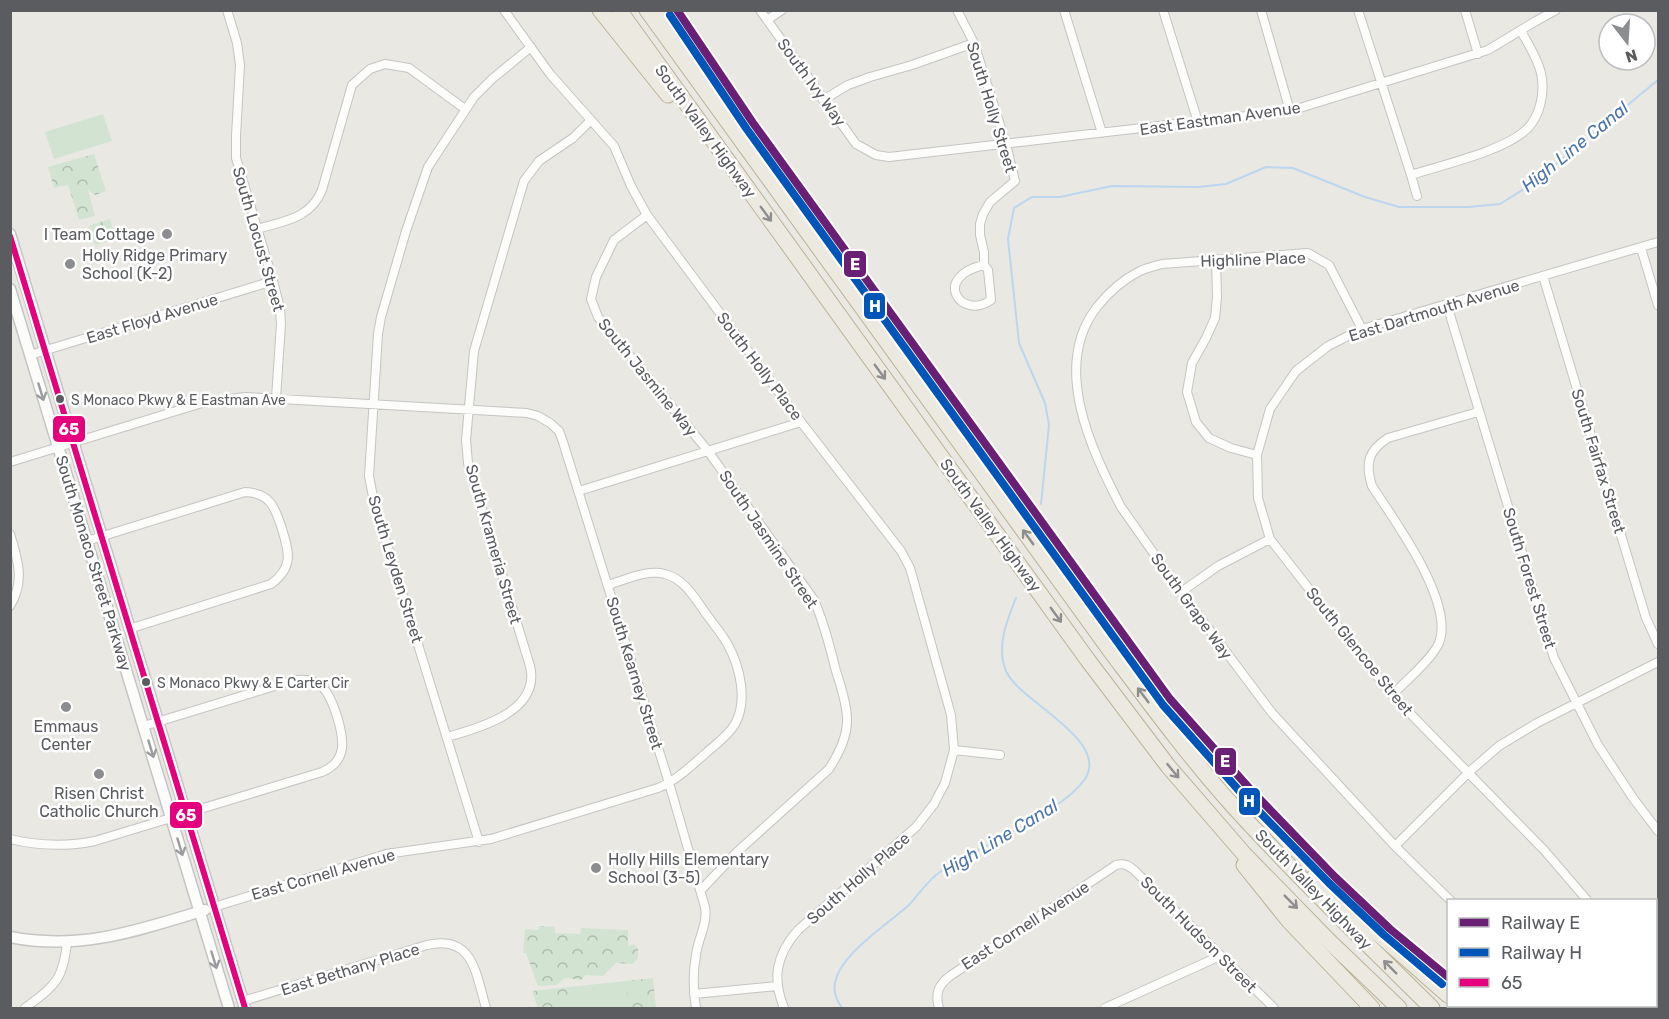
<svg xmlns="http://www.w3.org/2000/svg" width="1669" height="1019" font-family="Rubik,sans-serif">
<style>
.park{fill:url(#park-crowns)}
.garden{fill:#d2e4d1}
.lines{fill:none;stroke-linecap:round;stroke-linejoin:round}
.stream{stroke:#bcd6ef;stroke-width:2}
.street-casing{stroke:#c5c4c4;stroke-width:10}
.secondary-casing{stroke:#c5c5c5;stroke-width:13}
.highway-casing{stroke:#bbb295;stroke-width:17}
.street{stroke:#fcfcfb;stroke-width:8}
.secondary{stroke:#fcfcfb;stroke-width:10}
.highway{stroke:#eceae0;stroke-width:15}
.bus-1-casing{stroke:#fff;stroke-width:10}
.bus-1{stroke:#e5007d;stroke-width:6}
.rail-1-casing{stroke:#fff;stroke-width:12}
.rail-2-casing{stroke:#fff;stroke-width:12}
.rail-1{stroke:#691f74;stroke-width:8}
.rail-2{stroke:#0055b8;stroke-width:8}
.oneway{stroke:#8d8e8d}
.oneway2{stroke:#9b9c9e}
.poi-dot{fill:#8c8d8e;stroke:#fff;stroke-width:2}
.bus-dot{fill:#5a5c60;stroke:#fff;stroke-width:2}
.labels{text-anchor:middle;stroke-width:5;stroke-linejoin:round;paint-order:stroke}
.bus-label{font-size:14px;fill:#5a5c60;stroke:#fff;text-anchor:start}
.street-label{font-size:16px;fill:#5a5c60;stroke:#fff}
.poi-label{font-size:16px;fill:#5a5c60;stroke:#fff;text-anchor:start}
.water-label{font-size:18px;font-style:italic;fill:#4c75ab;stroke:#fff}
.line-badge{stroke:#fff;stroke-width:2}
.badge-label{font-size:16px;text-anchor:middle;font-weight:bold;fill:#fff}
</style>
<defs>
<pattern id="park-crowns" width="20" height="18" patternUnits="userSpaceOnUse" patternTransform="scale(1.5)"><rect width="20" height="18" fill="#d2e4d1"/><path d="M2 6a3 3 0 1 1 6 0M12 15a3 3 0 1 1 6 0" fill="none" stroke="#adbcad"/></pattern>
</defs>
<rect width="100%" height="100%" fill="#e9e8e3"/>
<path class="park" d="M94,154l12,37 -11,4 -7,-5 7,26 -16,4 -11,-35 -14,3 -6,-21z
M110,219l6,20 -21,6 -6,-19z
M539,926l16,1v6l25,1 1,-6 47,2v16l6,-2 4,5v9l-5,6 -17,-1 -13,13 -17,-1 -5,5 -16,-2 -8,7 -19,1 -12,-33h-3l2,-24 13,1z
M653,978l3,30h-118l-6,-17z"/>
<path class="garden" d="M103,114l9,27 -58,18 -9,-27z
M626,984l3,24h-71l-2,-4 3,-7 31,-9z"/>
<g class="lines">
<path class="stream" d="M1041,504l8,-79 -4,-22 -26,-60 -11,-104 6,-31 18,-11h28l52,-11 86,1 28,-3 40,-17 27,1 72,29 34,10h70l31,-3 32,-20 126,-104
M842,1008c-5,-7 -9,-16 -7,-25 5,-29 53,-59 74,-78 10,-11 19,-25 31,-33 37,-24 79,-40 115,-66 11,-7 22,-16 30,-27 25,-39 -64,-77 -78,-106 -12,-24 0,-53 9,-75"/>
<g class="street-casing">
<path id="street" d="M227,10l10,33 3,22 -4,71v22l37,123 7,27 1,16 -5,74
M504,10l46,64 64,72 17,40 16,29 154,207 100,129 9,17 41,147 3,35 -9,33 -11,21 -18,23 -118,103c-22,25 -26,48 -14,78
M760,10l96,134 20,11 13,2 401,-46 198,-61 48,-29 20,-11
M957,10l17,33 32,101 9,37 -25,21 -7,12 -3,10v11l4,17v13l4,5 3,30c-30,21 -60,-23 -7,-35
M1064,10l38,123
M1163,10l35,112
M1261,10l29,101
M1358,10l53,165
M1465,10l13,44
M767,20l15,-10
M823,100l25,-15 22,-8 42,-12 62,-22
M1417,196l-6,-21c31,-10 93,-24 116,-46 14,-14 18,-38 14,-56 -4,-16 -13,-29 -20,-42
M647,215l-33,25 -18,37 -5,22 7,18 110,134 106,149c10,23 16,47 22,71 5,15 10,31 11,46 1,19 -8,36 -18,52l-92,83 -36,38
M257,229c27,-8 53,-10 65,-39l30,-105 18,-16 15,-5 24,4 56,41
M1641,248l17,57
M1216,259l1,38 -2,21 -9,20 -14,25 -5,29 9,30 13,16 22,10 26,7 13,-46 26,-38 32,-25 34,-17 296,-87
M1543,276l103,342 12,26
M1447,305l107,353 44,87 35,53 25,33
M1362,329l-33,-64 -21,-12 -146,11c-7,2 -16,4 -22,7 -16,8 -32,22 -43,36 -46,59 -6,142 24,200l60,85 91,121 123,133 55,54
M30,355l243,-74
M1257,455l1,43 12,41 122,156 152,155 43,50
M10,462l192,-59 43,-6 282,16 11,3 12,7 9,8 4,11 106,341 36,124c3,17 -7,31 -9,48 -3,17 -3,36 0,53
M579,491l222,-69
M10,534c8,25 15,48 0,72
M87,541l158,-49c25,1 30,15 37,37 7,23 12,38 -11,55l-142,45
M1181,592l37,-26 52,-27
M1392,695c13,-13 40,-36 47,-52 16,-41 -45,-123 -67,-157 -7,-23 -4,-35 16,-48l90,-26
M447,737c33,-9 94,-26 83,-71l-62,-203 -2,-23 8,-89 50,-170 15,-20 34,-23 18,-18
M954,750l46,5
M10,839c29,7 56,8 85,2l227,-69c26,-11 22,-33 15,-56 -8,-25 -16,-41 -46,-35l-147,45
M479,842l-105,-340 -5,-26 9,-142 3,-17 25,-86 22,-64 46,-70 18,-18 39,-32
M1395,846l74,-74 30,-26 38,-23 121,-61
M214,907l172,-53 105,-15 167,-51c19,-8 33,-22 48,-35 10,-9 22,-17 29,-29 13,-23 5,-57 -7,-79 -6,-11 -14,-20 -21,-30 -11,-15 -22,-36 -42,-41 -18,-5 -40,6 -57,11
M694,994l83,-8
M243,1001l184,-56c47,-11 49,30 59,63
M1653,1006v2
M25,1008c30,-23 38,-27 42,-66
M939,1008c-4,-14 -1,-23 11,-32l166,-111c8,-2 12,0 18,5l140,138
M1105,1008l115,-52"/>
</g>
<g class="secondary-casing">
<path id="secondary" d="M10,234l235,774
M10,289l219,719
M10,937c71,14 129,-7 195,-27"/>
</g>
<g class="highway-casing">
<path id="highway" d="M600,10l68,85
M619,10l468,649 81,107 76,88 87,89 68,65
M647,10l465,643c39,52 78,105 122,154 63,69 131,135 198,201
M663,10l41,62
M1244,865l45,56 83,87
M1314,877l134,118
M1462,1006l4,2"/>
</g>
<use href="#street" class="street"/>
<use href="#secondary" class="secondary"/>
<use href="#highway" class="highway"/>
<g class="bus-1-casing">
<path id="bus-1" d="M10,236l235,772"/>
</g>
<use href="#bus-1" class="bus-1"/>
<g class="rail-1-casing">
<path id="rail-1" d="M677,10l76,113 417,576 80,90 85,88 55,52 58,48"/>
</g>
<g class="rail-2-casing">
<path id="rail-2" d="M670,15l76,113 417,577 80,90 86,88 55,52 58,49"/>
</g>
<use href="#rail-1" class="rail-1"/>
<use href="#rail-2" class="rail-2"/>
</g>
<defs><path id="oneway-shaft" d="M-6 0H5M1.5-3L5.5 0L1.5 3" fill="none" stroke-width="1.6" stroke-linecap="round" stroke-linejoin="round" transform="scale(1.5)"/></defs>
<g class="oneway">
<use href="#oneway-shaft" transform="translate(766 214) rotate(54)"/>
<use href="#oneway-shaft" transform="translate(880 372) rotate(54)"/>
<use href="#oneway-shaft" transform="translate(1028 537) rotate(-126)"/>
<use href="#oneway-shaft" transform="translate(1056 615) rotate(54)"/>
<use href="#oneway-shaft" transform="translate(1143 695) rotate(-127)"/>
<use href="#oneway-shaft" transform="translate(1173 771) rotate(51)"/>
<use href="#oneway-shaft" transform="translate(1291 902) rotate(45)"/>
<use href="#oneway-shaft" transform="translate(1390 967) rotate(-135)"/>
</g>
<g class="oneway2">
<use href="#oneway-shaft" transform="translate(41 392) rotate(73)"/>
<use href="#oneway-shaft" transform="translate(151 749) rotate(73)"/>
<use href="#oneway-shaft" transform="translate(180 847) rotate(73)"/>
<use href="#oneway-shaft" transform="translate(214 960) rotate(73)"/>
</g>
<g class="poi-dot">
<circle cx="167" cy="234" r="6"/>
<circle cx="70" cy="264" r="6"/>
<circle cx="66" cy="707" r="6"/>
<circle cx="99" cy="774" r="6"/>
<circle cx="596" cy="868" r="6"/>
</g>
<g class="bus-dot">
<circle cx="60" cy="399" r="5"/>
<circle cx="146" cy="682" r="5"/>
</g>
<g class="labels">
<g class="bus-label">
<text x="71" y="405">S Monaco Pkwy &amp; E Eastman Ave</text>
<text x="157" y="688">S Monaco Pkwy &amp; E Carter Cir</text>
</g>
<g class="street-label">
<text transform="translate(812 82) rotate(54)" y="6">South Ivy Way</text>
<text transform="translate(992 107) rotate(73)" y="6">South Holly Street</text>
<text transform="translate(1220 118) rotate(-8)" y="6">East Eastman Avenue</text>
<text transform="translate(706 131) rotate(54)" y="6">South Valley Highway</text>
<text transform="translate(259 239) rotate(74)" y="6">South Locust Street</text>
<text transform="translate(1253 259) rotate(-2)" y="6">Highline Place</text>
<text transform="translate(1434 310) rotate(-17)" y="6">East Dartmouth Avenue</text>
<text transform="translate(152 318) rotate(-17)" y="6">East Floyd Avenue</text>
<text transform="translate(760 366) rotate(53)" y="6">South Holly Place</text>
<text transform="translate(648 377) rotate(51)" y="6">South Jasmine Way</text>
<text transform="translate(1599 461) rotate(73)" y="6">South Fairfax Street</text>
<text transform="translate(991 525) rotate(54)" y="6">South Valley Highway</text>
<text transform="translate(769 539) rotate(56)" y="6">South Jasmine Street</text>
<text transform="translate(494 544) rotate(74)" y="6">South Krameria Street</text>
<text transform="translate(94 563) rotate(73)" y="6">South Monaco Street Parkway</text>
<text transform="translate(396 569) rotate(73)" y="6">South Leyden Street</text>
<text transform="translate(1530 578) rotate(73)" y="6">South Forest Street</text>
<text transform="translate(1192 606) rotate(54)" y="6">South Grape Way</text>
<text transform="translate(1360 651) rotate(51)" y="6">South Glencoe Street</text>
<text transform="translate(635 673) rotate(73)" y="6">South Kearney Street</text>
<text transform="translate(323 874) rotate(-16)" y="6">East Cornell Avenue</text>
<text transform="translate(858 878) rotate(-41)" y="6">South Holly Place</text>
<text transform="translate(1314 889) rotate(46)" y="6">South Valley Highway</text>
<text transform="translate(1025 925) rotate(-33)" y="6">East Cornell Avenue</text>
<text transform="translate(1199 934) rotate(45)" y="6">South Hudson Street</text>
<text transform="translate(350 969) rotate(-17)" y="6">East Bethany Place</text>
</g>
<g class="poi-label">
<text x="155" y="240" text-anchor="end">I Team Cottage</text>
<text x="82" y="261">Holly Ridge Primary<tspan x="82" dy="18">School (K-2)</tspan></text>
<text x="66" y="732" text-anchor="middle">Emmaus<tspan x="66" dy="18">Center</tspan></text>
<text x="99" y="799" text-anchor="middle">Risen Christ<tspan x="99" dy="18">Catholic Church</tspan></text>
<text x="608" y="865">Holly Hills Elementary<tspan x="608" dy="18">School (3-5)</tspan></text>
</g>
<g class="water-label">
<text transform="translate(1575 147) rotate(-39)" y="6">High Line Canal</text>
<text transform="translate(1000 838) rotate(-31)" y="6">High Line Canal</text>
</g>
</g>
<g class="line-badge">
<rect x="843" y="250" width="24" height="28" rx="6" fill="#691f74"/>
<rect x="863" y="292" width="23" height="28" rx="6" fill="#0055b8"/>
<rect x="52" y="415" width="34" height="28" rx="6" fill="#e5007d"/>
<rect x="1214" y="747" width="23" height="29" rx="6" fill="#691f74"/>
<rect x="1238" y="787" width="23" height="29" rx="6" fill="#0055b8"/>
<rect x="169" y="801" width="34" height="28" rx="6" fill="#e5007d"/>
</g>
<g class="badge-label">
<text x="855" y="270">E</text>
<text x="875" y="312">H</text>
<text x="69" y="435">65</text>
<text x="1225" y="767">E</text>
<text x="1249" y="807">H</text>
<text x="186" y="821">65</text>
</g>
<rect width="1669" height="1019" fill="none" stroke="#5a5c60" stroke-width="24"/>
<rect x="1447" y="899" width="210" height="108" fill="#ffffff" stroke="#bdbebf" stroke-width="1.5"/>
<rect x="1459" y="918" width="30" height="9" fill="#691f74" stroke="#bdbebf" stroke-width="1.5"/>
<text x="1501" y="929" font-size="18" fill="#5a5c60">Railway E</text>
<rect x="1459" y="948" width="30" height="9" fill="#0055b8" stroke="#bdbebf" stroke-width="1.5"/>
<text x="1501" y="959" font-size="18" fill="#5a5c60">Railway H</text>
<rect x="1459" y="978" width="30" height="9" fill="#e5007d" stroke="#bdbebf" stroke-width="1.5"/>
<text x="1501" y="989" font-size="18" fill="#5a5c60">65</text>
<g transform="translate(1627 42) rotate(163)"><circle r="28" fill="#ffffff" stroke="#bdbebf" stroke-width="1.5"/>
<path d="M0-4.5L10 22L0 15L-10 22Z" fill="#8c8d8e"/>
<text y="-9" font-size="16" font-weight="bold" text-anchor="middle" fill="#5a5c60">N</text>
</g>
</svg>
